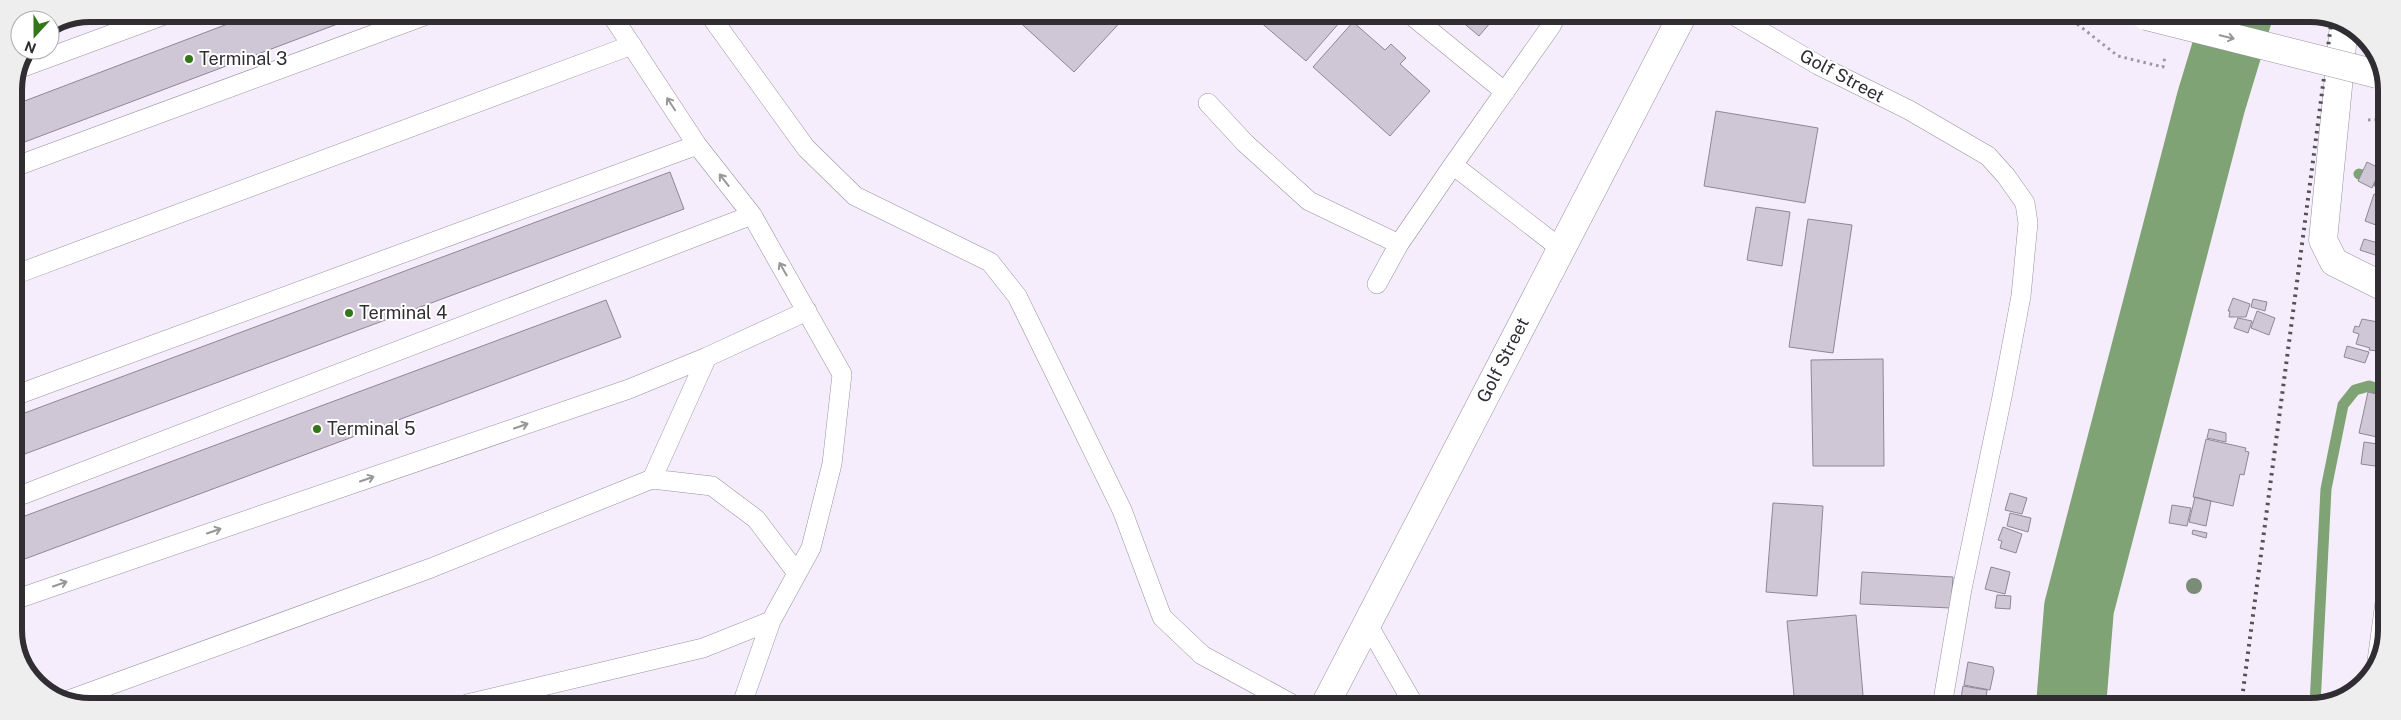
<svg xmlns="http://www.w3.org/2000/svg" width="2401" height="720" font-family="'Public Sans',sans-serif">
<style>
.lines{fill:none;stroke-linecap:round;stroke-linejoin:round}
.stream{stroke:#7fa374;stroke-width:11}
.river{stroke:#7fa374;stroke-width:70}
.building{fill:#d0c7d6;stroke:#8e8794}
.lane-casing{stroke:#99929f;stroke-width:20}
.street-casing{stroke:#99929f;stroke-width:29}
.path{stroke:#9c96a0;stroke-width:3;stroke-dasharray:2.5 4;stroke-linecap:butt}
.lane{stroke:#fff;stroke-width:19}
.street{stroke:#fff;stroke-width:28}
.rail{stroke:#555158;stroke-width:4;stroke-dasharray:2.5 5;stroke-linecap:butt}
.primary-bridge-casing{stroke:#99929f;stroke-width:29;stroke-linecap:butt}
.primary-bridge{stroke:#fff;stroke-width:28}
.tree{fill:#7b8c77}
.oneway{stroke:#989699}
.poi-dot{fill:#327718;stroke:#fff;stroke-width:2}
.labels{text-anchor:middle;stroke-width:4;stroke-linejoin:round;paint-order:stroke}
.poi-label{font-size:18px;fill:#312e33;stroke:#fff;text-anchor:start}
.street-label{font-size:18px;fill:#312e33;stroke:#fff}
.rim{fill:none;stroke:#312e33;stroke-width:6}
</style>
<rect width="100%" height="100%" fill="#f6edfc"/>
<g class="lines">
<path class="stream" d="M2359,174l28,12
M2315,705l11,-216 17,-84 12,-15 14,-4 17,6"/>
<path class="river" d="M2071,706l8,-98 132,-506 26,-86"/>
</g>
<path class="building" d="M254,14h110l-350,132v-41z
M1012,15h115l-53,57z
M1252,15h94l-40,46z
M1454,15h43l-18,21z
M1353,22l32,28 6,-6 15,14 -6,6 30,27 -40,45 -77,-69z
M1716,111l102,17 -13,75 -101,-17z
M2367,162l16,8 -4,10 -3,-1 -4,9 -14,-7z
M670,172l14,37 -670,249v-41z
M2374,194l13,5 -1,24 -2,5 -19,-7z
M1756,207l34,5 -8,54 -35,-6z
M1808,219l44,6 -19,128 -44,-6z
M2364,239l14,4 -3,12 -15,-5z
M2233,298l17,6 -4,13h-17l1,-6h-2z
M2253,299l14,3 -2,9 -14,-4z
M606,300l15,37 -607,226v-43z
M2257,311l18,7 -6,17 -18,-7z
M2238,318l14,3 -4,12 -14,-5z
M2362,319l21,4 -1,3 4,1v25l-17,-2 1,-2 -14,-4 3,-10 -6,-2 2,-6 4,1z
M2347,346l22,6 -4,11 -21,-6z
M1883,359l1,107h-71l-2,-106z
M2368,392l18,4v43l-27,-6z
M2209,429l17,4v9l-19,-4z
M2206,439l40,9 -1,3 4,1 -5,23 -4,-1 -7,32 -40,-9z
M2364,442l21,3 -3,22 -21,-3z
M2010,493l17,5 -5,16 -17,-4z
M2195,497l16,4 -5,25 -17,-4z
M1773,503l50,3 -6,90 -51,-4z
M2172,505l19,3 -4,18 -18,-3z
M2010,513l21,5 -3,14 -21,-6z
M2003,527l19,7 -6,19 -16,-5 2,-7 -4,-1z
M2193,530l14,3 -1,5 -14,-4z
M1991,567l19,5 -5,22 -20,-5z
M1862,572l91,5 -2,31 -91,-4z
M1997,595l14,1 -1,13 -15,-1z
M1856,615l8,91h-69l-8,-85z
M1968,662l25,5 1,4 -4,19 -26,-5z
M1963,686l24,4 -2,16 -25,-2z"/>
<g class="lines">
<g class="lane-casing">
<path id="lane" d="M611,14l86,131 55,70 90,159 -10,90 -21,84 -40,73 -29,83
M709,14l97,134 49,48 135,66 27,34 105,214 40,107 40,38 92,50
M1411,15l94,77
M1735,16l83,49 91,45 79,46 18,20 19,27 3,20 -7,73 -19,101 -40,192 -20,117
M23,67l144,-53
M1208,103l37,40 64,58 90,43
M1453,165l107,83
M14,167l415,-153
M14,275l618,-230
M1377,284l22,-40 54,-79 98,-139 5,-10
M14,396l683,-251
M652,479l55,-122
M14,498l738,-283
M14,600l615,-211 78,-32 100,-46
M1367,623l47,82
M2377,661l8,-59
M66,701l365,-133 221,-89 60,7 44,33 41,54
M467,704l236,-56 68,-27"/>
</g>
<g class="street-casing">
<path id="street" d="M2344,25l-21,215 11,22 52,26
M1325,705l357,-689"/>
</g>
<path class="path" d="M2067,16l51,40 45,11 2,-11
M2368,120l19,-1"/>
<use href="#lane" class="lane"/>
<use href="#street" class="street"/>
<path class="rail" d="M2241,706l91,-689"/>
<g class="primary-bridge-casing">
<path id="primary-bridge" d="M2146,16l231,58"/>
</g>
<use href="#primary-bridge" class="primary-bridge"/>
</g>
<circle class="tree" cx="2194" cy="586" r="8"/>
<defs><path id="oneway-shaft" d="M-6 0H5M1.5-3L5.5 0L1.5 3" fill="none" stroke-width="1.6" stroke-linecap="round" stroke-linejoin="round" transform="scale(1.25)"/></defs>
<g class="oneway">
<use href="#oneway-shaft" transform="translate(2227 37) rotate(14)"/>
<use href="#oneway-shaft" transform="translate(671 104) rotate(-123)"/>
<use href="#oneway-shaft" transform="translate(724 180) rotate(-128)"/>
<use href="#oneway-shaft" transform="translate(783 269) rotate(-120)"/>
<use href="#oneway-shaft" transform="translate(521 426) rotate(-19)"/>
<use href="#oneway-shaft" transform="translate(367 479) rotate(-19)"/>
<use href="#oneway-shaft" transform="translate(214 531) rotate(-19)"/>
<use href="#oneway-shaft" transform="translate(60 584) rotate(-19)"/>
</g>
<g class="poi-dot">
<circle cx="189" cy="59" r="5"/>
<circle cx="349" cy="313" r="5"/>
<circle cx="317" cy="429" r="5"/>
</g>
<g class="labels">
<g class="poi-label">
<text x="199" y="65">Terminal 3</text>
<text x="359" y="319">Terminal 4</text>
<text x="327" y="435">Terminal 5</text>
</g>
<g class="street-label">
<text transform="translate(1842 76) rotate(28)" y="6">Golf Street</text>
<text transform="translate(1503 360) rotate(-63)" y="6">Golf Street</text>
</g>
</g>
<path d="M0 0H2401V720H0ZM90 22H2310A68 68 0 0 1 2378 90V630A68 68 0 0 1 2310 698H90A68 68 0 0 1 22 630V90A68 68 0 0 1 90 22Z" fill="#efeeef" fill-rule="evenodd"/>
<path class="rim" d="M90 22H2310A68 68 0 0 1 2378 90V630A68 68 0 0 1 2310 698H90A68 68 0 0 1 22 630V90A68 68 0 0 1 90 22Z"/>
<g transform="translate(35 35) rotate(201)"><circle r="24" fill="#ffffff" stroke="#adabad"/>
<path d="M0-4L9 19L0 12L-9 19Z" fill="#327718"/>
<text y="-8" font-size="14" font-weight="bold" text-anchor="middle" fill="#312e33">N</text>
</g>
</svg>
